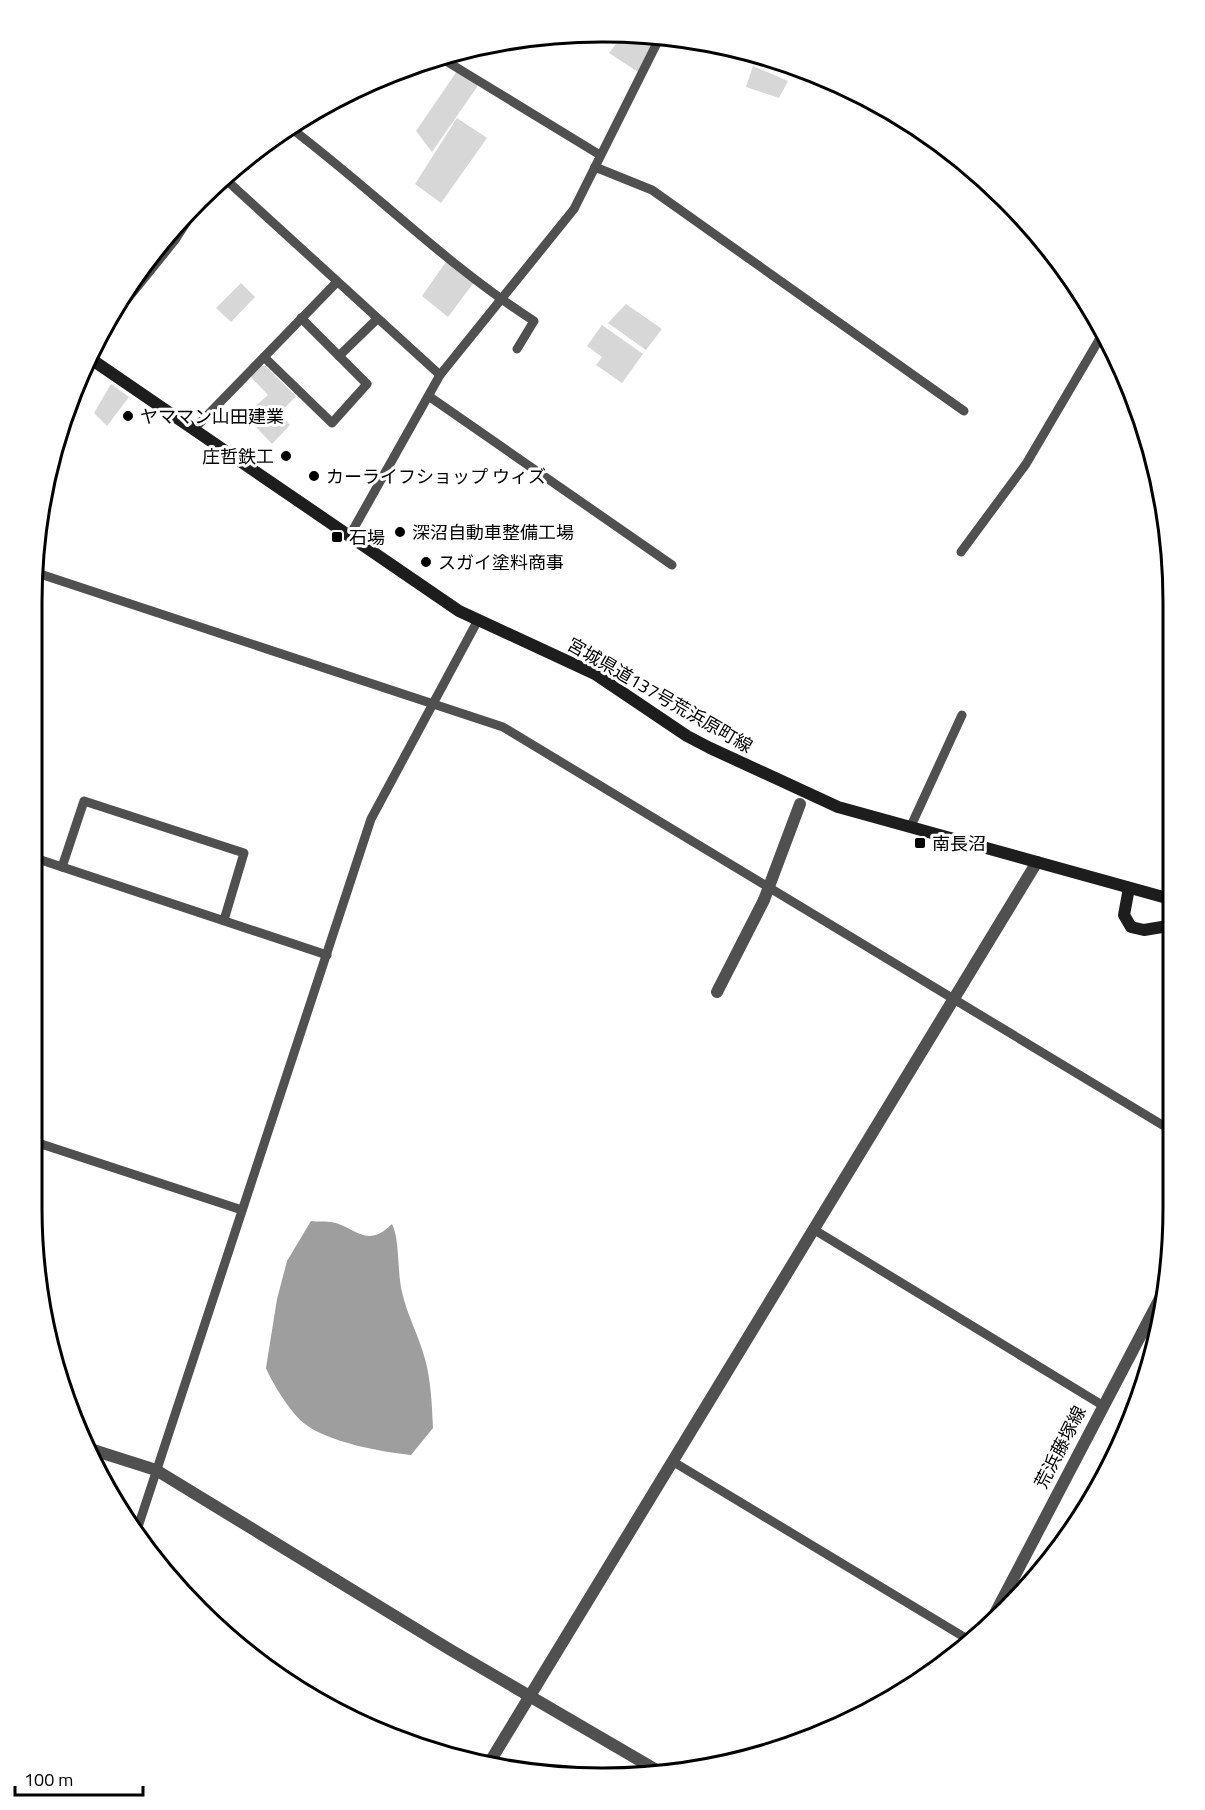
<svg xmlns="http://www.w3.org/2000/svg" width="1205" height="1810" font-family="'Titillium Web','Noto Sans JP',sans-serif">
<rect width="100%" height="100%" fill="#fff"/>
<!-- green -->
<g fill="#d7d7d7">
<path d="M624,34l36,3 -19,37 -32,-21z"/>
<path d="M753,66l35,15 -9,17 -33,-11z"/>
<path d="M457,71l20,12v4l-45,65 -16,-21z"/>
<path d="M457,118l30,20 -46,65 -26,-19z"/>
<path d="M448,259l27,22 -27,36 -26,-21z"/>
<path d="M241,283l14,14 -24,25 -15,-14z"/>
<path d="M626,304l36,25 -16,21 -38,-27z"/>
<path d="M602,325l41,29 -21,29 -26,-18 6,-8 -15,-11z"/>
<path d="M260,366h5l31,30 -17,18 11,11 -18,19 -27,-29 23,-20 -17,-18z"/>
<path d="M111,384l18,13 -22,29 -13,-13z"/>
</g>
<!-- water -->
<path fill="#9e9e9e" d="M311,1221c6,1 13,0 20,1 24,4 35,28 61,2 8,16 5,48 10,68 5,23 17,44 23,67 6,21 7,47 8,69l-22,27c-30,-3 -83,-13 -106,-31 -13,-9 -33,-41 -39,-56l11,-69 10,-38z"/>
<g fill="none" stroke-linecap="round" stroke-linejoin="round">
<!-- primary casing -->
<g stroke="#dbdbdb" stroke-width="17">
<path id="primary" d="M1110,1467l7,-13"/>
</g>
<!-- minor -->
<g stroke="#505050" stroke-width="9">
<path d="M441,58l159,97"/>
<path d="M288,126c84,63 158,139 246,195l-17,28"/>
<path d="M595,167l57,23 312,221"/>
<path d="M224,178l216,197"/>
<path d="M121,307l54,-67 29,-45"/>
<path d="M339,356l37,-36"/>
<path d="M264,357l68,66 35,-39 -66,-66"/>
<path d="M430,397l242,168"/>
<path d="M195,428l141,-145"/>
<path d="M350,535l90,-160 134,-166 86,-172"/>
<path d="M961,552l65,-88 77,-131"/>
<path d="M34,572l469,155 671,405"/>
<path d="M910,828l52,-113"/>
<path d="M32,857l295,98"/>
<path d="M62,867l22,-66 160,52 -20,67"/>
<path d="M32,1141l210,69"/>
<path d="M813,1229l289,176"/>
<path d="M672,1461l297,179"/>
<path d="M136,1533l235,-714 107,-199"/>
</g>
<!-- tertiary -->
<g stroke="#505050" stroke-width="12">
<path d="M717,992l47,-92"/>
<path d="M90,1449l66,21 293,179 209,122"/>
<path d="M989,1625l177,-338"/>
<path d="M491,1760l546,-898"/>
</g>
<!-- secondary -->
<g stroke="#1d1d1d" stroke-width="12">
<path d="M88,357l371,254 136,63 92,62 23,12 128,59 336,93"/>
<path d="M1129,888l-5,27 7,12 13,3 30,-5"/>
</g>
<!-- primary -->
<use href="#primary" stroke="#000" stroke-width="15"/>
<!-- tertiary-bridge -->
<path stroke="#505050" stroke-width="12" d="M764,900l36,-96"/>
</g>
<!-- markers -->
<g fill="#000" stroke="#fff" stroke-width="2">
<circle cx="128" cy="416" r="6"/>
<circle cx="286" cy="456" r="6"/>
<circle cx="314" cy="476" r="6"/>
<circle cx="400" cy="532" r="6"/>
<rect x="331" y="531" width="12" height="12" rx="3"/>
<circle cx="426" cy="562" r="6"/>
<rect x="914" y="837" width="12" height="12" rx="3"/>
</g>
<g text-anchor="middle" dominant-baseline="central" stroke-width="6" stroke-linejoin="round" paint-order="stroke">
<!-- poi labels -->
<g font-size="18" fill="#000" stroke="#fff" text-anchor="start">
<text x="140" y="416">ヤママン山田建業</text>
<text x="274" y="456" text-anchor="end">庄哲鉄工</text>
<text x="326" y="476">カーライフショップ ウィズ</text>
<text x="412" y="532">深沼自動車整備工場</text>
<text x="349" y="537">石場</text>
<text x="438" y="562">スガイ塗料商事</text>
<text x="932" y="843">南長沼</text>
</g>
<!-- street labels -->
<g font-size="18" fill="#000" stroke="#fff">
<text transform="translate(660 695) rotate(30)">宮城県道137号荒浜原町線</text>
<text transform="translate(1060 1447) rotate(-63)">荒浜藤塚線</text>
</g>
</g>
<!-- crop -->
<path d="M0 0H1205V1810H0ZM602 42H603A560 560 0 0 1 1163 602V1208A560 560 0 0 1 603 1768H602A560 560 0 0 1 42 1208V602A560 560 0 0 1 602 42Z" fill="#fff" fill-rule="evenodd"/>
<path fill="none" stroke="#000" stroke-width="3" d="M602 42H603A560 560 0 0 1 1163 602V1208A560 560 0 0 1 603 1768H602A560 560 0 0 1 42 1208V602A560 560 0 0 1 602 42Z"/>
<!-- scale -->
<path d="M15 1786v9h128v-9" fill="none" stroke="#000000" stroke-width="3"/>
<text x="24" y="1786" font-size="18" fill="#000000" stroke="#ffffff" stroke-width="4.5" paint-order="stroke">100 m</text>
</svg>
